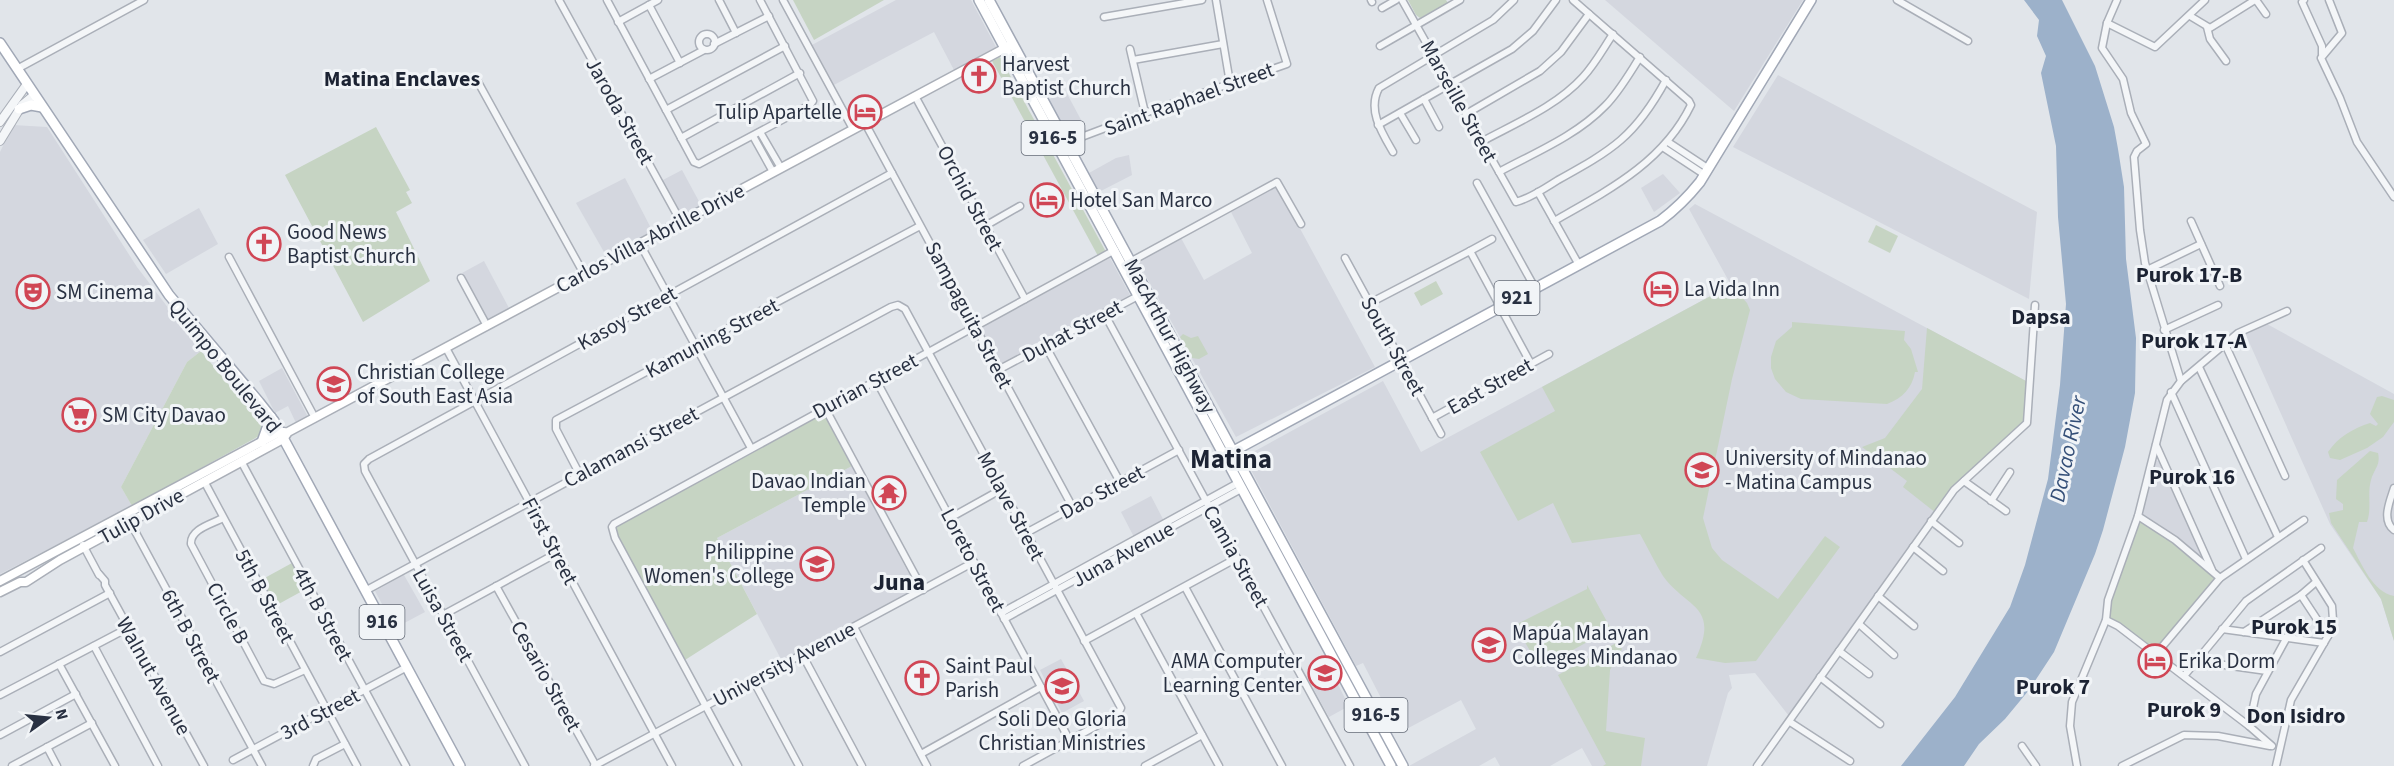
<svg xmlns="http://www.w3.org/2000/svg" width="2394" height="766" font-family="'Source Sans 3',sans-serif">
<rect width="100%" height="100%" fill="#e1e5ea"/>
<!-- built -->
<g fill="#d4d7df">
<path d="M896,0h75l25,47 -42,23 -20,-38 -102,54 -22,-40z"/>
<path d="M1605,0h198l-69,111z"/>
<path d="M1778,75l259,137 -8,87 -296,-152z"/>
<path d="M1065,90l22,41 -19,7 -20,-38z"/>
<path d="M13,125l34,2 90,140 64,84 -14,11 -66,125 11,19 -132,68v-422z"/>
<path d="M1129,155l3,20 -33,17 -10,-19 27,-15z"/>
<path d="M682,170l20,37 -21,11 -20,-37z"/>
<path d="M1663,174l17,19 -26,19 -13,-24z"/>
<path d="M625,178l29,56 -46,25 -32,-56z"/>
<path d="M1277,186l98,181 -139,70 -98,-175 43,-24 23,42 48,-27 -21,-41z"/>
<path d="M1695,204l331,177 -90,132 -147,203 -34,-43 -26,2 3,13 -4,5 -21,73h-115l-10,-18 -32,18h-50l-5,-9 -16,9h-70l67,-37 -15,-29 -62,33 -36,-70 -7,3 -112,-209 139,-76 38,71 310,-167 -42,-76z"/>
<path d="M199,208l19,36 -52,30 -23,-34z"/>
<path d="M1110,258l20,37 -130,71 -20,-38z"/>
<path d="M484,261l26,49 -21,12 -27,-49z"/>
<path d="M2267,324l127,70v247l-13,-42 -51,-75 -85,-191z"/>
<path d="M282,368l26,49 -12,6 -8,-17 -13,7 -16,-32z"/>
<path d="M2156,460l6,3 41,93 -2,5 -41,-36 -20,-9z"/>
<path d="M852,466l65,123 -135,72 -65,-123z"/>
<path d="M1151,496l13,25 -30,16 -13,-25z"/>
<path d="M404,575l21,37 -30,16 -20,-37z"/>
<path d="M1061,659l23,42 -22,12 -22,-43z"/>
<path d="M1334,677l15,29 -20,11 -16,-29z"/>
</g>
<!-- green -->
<g fill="#c6d4c3">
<path d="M793,0h91l-70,40z"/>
<path d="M1408,0h38l2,3 -28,15 -4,-3z"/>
<path d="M1000,57l106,195 -8,4 -106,-195z"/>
<path d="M376,127l34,63 -4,2 6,11 -16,9 34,69 -67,41 -78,-147z"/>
<path d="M1876,225l22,11 -8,17 -22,-11z"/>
<path d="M1436,281l7,13 -22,12 -7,-13z"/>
<path d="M1731,285l16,18 3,7 -18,69 -29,139 9,30 10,12 56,39 47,-63 15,11 -84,114 -31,2 -29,-5c24,-53 -9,-49 -33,-82 -8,-13 -15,-28 -23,-42l-68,9 -19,-40 -35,18 -38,-69 75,-41 -13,-24z"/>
<path d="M1792,322l113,9 -1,9 7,9 7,23h-3c-3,16 -12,26 -28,32l-86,-5 -15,-7 -11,-13 -4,-11v-11l5,-16 16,-14z"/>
<path d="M1927,328l99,53 -1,41 -89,91 -33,-26 4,-6 -45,-34 23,-9 37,-49z"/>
<path d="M1183,334l8,4 7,-2 10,18 -9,5 -7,-1 -12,-21z"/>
<path d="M201,351l61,74 -3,11 -127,70 -11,-19 66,-125z"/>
<path d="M2382,396l12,4v22l-11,15 -16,11 -27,12 -10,-2 -2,-6c10,-15 26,-24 42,-29l6,3 2,-2 -8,-10 7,-17z"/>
<path d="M823,413l29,53 -135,72 40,76 -72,46 -69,-124 -1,-9z"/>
<path d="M2370,451l8,2c3,12 -4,16 -7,27 -4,14 1,28 -4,42h-8l-6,26c9,17 20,44 41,48v45l-13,-42 -50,-76 -2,-10 14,-3v-6l-7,-5 1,-19z"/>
<path d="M2139,519l14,7 62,52 -59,72 -47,-32 1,-16z"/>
<path d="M292,563l14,26 -31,17 -14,-26z"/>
<path d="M1587,585l24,44 -71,39 -25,-43 72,-36z"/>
<path d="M1618,642l4,7 -12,21 -4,61 39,7 -4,28h-38l3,-2 -48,-89z"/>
</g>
<!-- water -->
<path fill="#9cb1ca" d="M2024,0h38l33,66 19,61 4,22 6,38 2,72 10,79 -1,55 -10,54 -22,83 -8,24 -41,98 -25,38 -24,29 -26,25 -15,22h-63l54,-69 55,-90 15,-42 23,-86 12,-94 6,-81 -8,-87 -2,-71 -15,-73 5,-17 -9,-20 2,-16z"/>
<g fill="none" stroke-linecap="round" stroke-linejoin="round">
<!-- minor casing -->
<g stroke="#aaafb8" stroke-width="9">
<g id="minor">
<path d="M559,0l122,222"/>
<path d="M607,0l87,162 5,2 111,-59 3,-4 -53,-101"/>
<path d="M719,0l17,33"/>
<path d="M783,0l70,129"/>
<path d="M1216,0l14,83"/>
<path d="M1371,0l1,2"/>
<path d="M1402,0l114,202c15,-4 29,-14 42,-22 54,-30 77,-43 108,-100"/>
<path d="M1897,0l71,41"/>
<path d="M2117,0l-10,23 -5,25 21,31 8,34 15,31 -9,7 -3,6 6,73 5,33 36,118"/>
<path d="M2256,0l10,14"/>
<path d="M2304,0l-2,2 20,44v8"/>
<path d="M2329,0l13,33 -21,25 19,40 17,44 37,55"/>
<path d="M649,5l31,58"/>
<path d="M1382,8l14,-8"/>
<path d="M2190,16l20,12 45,-28"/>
<path d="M1104,17l98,-17"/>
<path d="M618,22l40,-22"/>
<path d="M2107,23l48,24 50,-47"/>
<path d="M2207,27l3,12 16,22"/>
<circle cx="707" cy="42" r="8"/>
<path d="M714,44l55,-28"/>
<path d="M1380,46l80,-46"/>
<path d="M1130,49l15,64"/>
<path d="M1133,60l90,-16"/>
<path d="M17,69l127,-69"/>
<path d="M649,79l55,-29"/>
<path d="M478,82l106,192"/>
<path d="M915,96l110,203"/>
<path d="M1424,99l15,28"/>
<path d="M666,110l119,-64"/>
<path d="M1400,113l16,27"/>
<path d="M1466,114l74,-43 21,-19 28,-38"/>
<path d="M865,123l208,385"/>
<path d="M1378,125l134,-76 21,-18 23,-31"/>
<path d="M760,132l21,36"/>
<path d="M753,136l20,36"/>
<path d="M681,138l119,-65"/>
<path d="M1481,142c35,-19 76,-36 102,-65 12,-13 20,-28 30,-43"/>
<path d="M1668,142l41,27"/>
<path d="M1063,144l82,-31 142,-49 -20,-64"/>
<path d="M1664,148l41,27"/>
<path d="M1393,152c-11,-19 -26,-42 -14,-64l114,-68 21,-20"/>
<path d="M1499,172c35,-19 77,-36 106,-66 14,-14 24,-32 35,-49"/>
<path d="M1477,183l58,105"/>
<path d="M1538,192l41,73"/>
<path d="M1554,221c53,-30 109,-58 137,-116l-2,-4 -116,-101"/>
<path d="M2191,221l29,65"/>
<path d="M985,226l35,-20"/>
<path d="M640,244l111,204"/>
<path d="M1470,251l22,-12"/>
<path d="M229,257l86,161"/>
<path d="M1345,258l96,176"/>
<path d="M1130,262l147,-80 24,42"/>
<path d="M2147,270l54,-26"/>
<path d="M461,278l26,48"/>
<path d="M1370,303l100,-52 61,113"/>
<path d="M1104,313l246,453"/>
<path d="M2164,330l54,-25"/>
<path d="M2225,344l60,132"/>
<path d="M1045,345l75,137"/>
<path d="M446,348l226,418"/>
<path d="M2199,367l79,170"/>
<path d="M998,370l140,-74"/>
<path d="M876,380l194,361"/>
<path d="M2171,392l75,167"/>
<path d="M825,408l98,182"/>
<path d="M1432,418l117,-64"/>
<path d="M2156,445l56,125"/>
<path d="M241,461l165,305"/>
<path d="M580,475l-24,-46v-9l364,-194"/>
<path d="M204,481l153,285"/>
<path d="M1964,481l42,30"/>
<path d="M2394,488c-4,13 -13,32 0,42"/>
<path d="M1991,501l19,-29"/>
<path d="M2138,516l37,24 45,38"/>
<path d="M223,518c-11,6 -33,11 -32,26l73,137 10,3 31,-14"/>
<path d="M950,518l52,-29"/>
<path d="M1931,521l28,22"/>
<path d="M130,522l132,244"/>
<path d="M1026,533l153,-83"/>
<path d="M83,545l16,30"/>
<path d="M1913,547l30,24"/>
<path d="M99,574l6,7v4l99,181"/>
<path d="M496,586l100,180"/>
<path d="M1185,587l97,179"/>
<path d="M365,591l526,-284 7,-2 7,4 216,399 -3,6 -95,52"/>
<path d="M2301,595l27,41"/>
<path d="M1878,596l36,30"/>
<path d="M1001,613l237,-130"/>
<path d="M1136,613l83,153"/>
<path d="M443,615l114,-62"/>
<path d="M1004,619l237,-130"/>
<path d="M2106,620l12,6 131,100 23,20"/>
<path d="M1859,624l35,31"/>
<path d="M854,627l73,139"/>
<path d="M2222,629l102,14"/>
<path d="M2244,632l57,-37 15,-13"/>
<path d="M1084,641l153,-83"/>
<path d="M94,646l64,120"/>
<path d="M1839,651l30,23"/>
<path d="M0,652l110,-59"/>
<path d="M802,654l60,112"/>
<path d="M2156,654l64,-76 84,-58"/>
<path d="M2196,661l71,10"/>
<path d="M59,664l56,102"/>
<path d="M2184,676l62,-75 75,-53"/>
<path d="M1820,677l60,47"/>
<path d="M753,680l46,86"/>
<path d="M0,695l128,-67"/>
<path d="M1790,722l60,39"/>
<path d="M2249,726l7,-32 30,-55"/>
<path d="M0,735l76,-41"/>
<path d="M2022,746l14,20"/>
<path d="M47,747l10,19"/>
<path d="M921,754l120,-67"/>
<path d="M233,760l174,-93"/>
<path d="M12,766l80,-43"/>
<path d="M313,766l3,-7 29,-15"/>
<path d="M525,766l-160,-295 -1,-7 5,-5 523,-286"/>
<path d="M594,766l380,-204"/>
<path d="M738,766l-123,-228 -3,-11 2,-3 501,-274"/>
<path d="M1145,766l57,-31"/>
<path d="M1757,766l197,-276 73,-67 8,-118"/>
<path d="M2077,766l-7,-40 2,-24 34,-82 2,-20 30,-84 29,-116 14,-19 57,-48 49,-22"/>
<path d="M2122,766l62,-31 34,1 52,10"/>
<path d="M2276,766l15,-66 37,-64 5,-16 -1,-14 -29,-46"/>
</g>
</g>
<!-- tertiary casing -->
<g stroke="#aaafb8" stroke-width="10">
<g id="tertiary">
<path d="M0,122l27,-38"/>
<path d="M0,141l22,-36 12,-10"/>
</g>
</g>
<!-- secondary casing -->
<g stroke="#aaafb8" stroke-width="11">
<g id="secondary">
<path d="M0,581l280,-149h4"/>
<path d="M0,592l20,-10h6l34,-22 223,-121 5,-7 723,-387"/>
</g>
</g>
<!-- primary casing -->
<g stroke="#a1a8b6" stroke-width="12">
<g id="primary">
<path d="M979,0l412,766"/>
<path d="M989,0l414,766"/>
<path d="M0,43l169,252 90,107 15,19 186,345"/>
<path d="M19,109l12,-4 11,2"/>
<path d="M262,442l9,-25"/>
<path d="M1228,454l432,-233c16,-12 28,-24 40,-39l111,-182"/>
</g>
</g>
<!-- minor -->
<use href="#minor" stroke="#f4f6f8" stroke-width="6"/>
<!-- tertiary -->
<use href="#tertiary" stroke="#f4f6f8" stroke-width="8"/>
<!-- secondary -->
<use href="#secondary" stroke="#fff" stroke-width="8"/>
<!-- primary -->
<use href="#primary" stroke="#fff" stroke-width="9"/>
</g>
<!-- icons -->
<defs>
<g id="church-ring" transform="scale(1.725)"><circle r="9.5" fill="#f1f4f7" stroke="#d04655" stroke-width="1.5"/><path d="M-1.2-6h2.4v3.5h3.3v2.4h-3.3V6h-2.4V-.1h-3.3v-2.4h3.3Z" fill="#d04655"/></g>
<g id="hotel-ring" transform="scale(1.725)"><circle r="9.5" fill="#f1f4f7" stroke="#d04655" stroke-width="1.5"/><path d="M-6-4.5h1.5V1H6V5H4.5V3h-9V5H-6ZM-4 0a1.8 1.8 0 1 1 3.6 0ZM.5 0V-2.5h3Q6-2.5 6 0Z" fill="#d04655"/></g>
<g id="theatre-ring" transform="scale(1.725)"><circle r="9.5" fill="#f1f4f7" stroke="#d04655" stroke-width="1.5"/><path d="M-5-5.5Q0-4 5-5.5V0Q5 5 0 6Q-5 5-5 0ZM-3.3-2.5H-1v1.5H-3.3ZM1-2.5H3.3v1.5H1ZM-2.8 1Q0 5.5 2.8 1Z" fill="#d04655"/></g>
<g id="university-ring" transform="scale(1.725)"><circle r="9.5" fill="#f1f4f7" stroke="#d04655" stroke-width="1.5"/><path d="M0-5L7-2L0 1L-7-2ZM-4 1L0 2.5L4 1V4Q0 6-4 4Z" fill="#d04655"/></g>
<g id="supermarket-ring" transform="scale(1.725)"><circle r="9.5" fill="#f1f4f7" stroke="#d04655" stroke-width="1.5"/><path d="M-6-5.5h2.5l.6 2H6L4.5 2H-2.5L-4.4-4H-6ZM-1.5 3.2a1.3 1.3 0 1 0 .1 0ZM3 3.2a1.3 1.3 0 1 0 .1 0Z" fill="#d04655"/></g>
<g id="temple-ring" transform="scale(1.725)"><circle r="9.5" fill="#f1f4f7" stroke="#d04655" stroke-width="1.5"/><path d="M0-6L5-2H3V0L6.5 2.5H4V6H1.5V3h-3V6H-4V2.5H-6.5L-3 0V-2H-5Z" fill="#d04655"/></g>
<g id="school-ring" transform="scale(1.725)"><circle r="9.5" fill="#f1f4f7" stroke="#d04655" stroke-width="1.5"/><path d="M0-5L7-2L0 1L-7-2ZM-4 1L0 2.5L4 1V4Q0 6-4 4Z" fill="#d04655"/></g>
</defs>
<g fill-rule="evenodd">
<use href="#church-ring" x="979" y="76"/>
<use href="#hotel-ring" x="865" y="112"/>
<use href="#hotel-ring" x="1047" y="200"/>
<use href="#church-ring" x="264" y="244"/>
<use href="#hotel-ring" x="1661" y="289"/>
<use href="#theatre-ring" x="33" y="292"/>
<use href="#university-ring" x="334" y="384"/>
<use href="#supermarket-ring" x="79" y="415"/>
<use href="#university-ring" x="1702" y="470"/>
<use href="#temple-ring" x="889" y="493"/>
<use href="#university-ring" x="817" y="564"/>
<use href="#university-ring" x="1489" y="645"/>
<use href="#hotel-ring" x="2155" y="661"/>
<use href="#university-ring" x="1325" y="673"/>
<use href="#church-ring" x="922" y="678"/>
<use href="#school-ring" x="1062" y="686"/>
</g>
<g text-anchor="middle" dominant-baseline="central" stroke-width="6" stroke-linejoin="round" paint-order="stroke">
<!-- shield labels -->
<g fill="#f1f4f7" stroke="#656c78" stroke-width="1.5">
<rect x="1021.5" y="121" width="63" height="34" rx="4.5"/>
<rect x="1494.5" y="281" width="45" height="34" rx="4.5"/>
<rect x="359.5" y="605" width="45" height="34" rx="4.5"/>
<rect x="1344.5" y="698" width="63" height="34" rx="4.5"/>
</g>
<g font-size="20" font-weight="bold" fill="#293142">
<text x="1053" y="138">916-5</text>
<text x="1517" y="298">921</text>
<text x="382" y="622">916</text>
<text x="1376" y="715">916-5</text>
</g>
<!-- poi labels -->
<g font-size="21" fill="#293142" stroke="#f1f4f7" text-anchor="start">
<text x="1002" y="64">Harvest<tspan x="1002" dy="24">Baptist Church</tspan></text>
<text x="842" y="112" text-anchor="end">Tulip Apartelle</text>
<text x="1070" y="200">Hotel San Marco</text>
<text x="287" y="232">Good News<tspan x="287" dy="24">Baptist Church</tspan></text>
<text x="1684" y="289">La Vida Inn</text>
<text x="56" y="292">SM Cinema</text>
<text x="357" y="372">Christian College<tspan x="357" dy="24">of South East Asia</tspan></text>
<text x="102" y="415">SM City Davao</text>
<text x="1725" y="458">University of Mindanao<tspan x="1725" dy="24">- Matina Campus</tspan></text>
<text x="866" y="481" text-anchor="end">Davao Indian<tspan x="866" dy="24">Temple</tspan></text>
<text x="794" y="552" text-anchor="end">Philippine<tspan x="794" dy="24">Women's College</tspan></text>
<text x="1512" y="633">Mapúa Malayan<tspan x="1512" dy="24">Colleges Mindanao</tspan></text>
<text x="1302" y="661" text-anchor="end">AMA Computer<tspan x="1302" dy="24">Learning Center</tspan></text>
<text x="2178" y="661">Erika Dorm</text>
<text x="945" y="666">Saint Paul<tspan x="945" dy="24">Parish</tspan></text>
<text x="1062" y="719" text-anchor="middle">Soli Deo Gloria<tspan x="1062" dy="24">Christian Ministries</tspan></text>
</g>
<!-- street labels -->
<g font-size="21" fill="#293142" stroke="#f1f4f7">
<text transform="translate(1189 99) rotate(-20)">Saint Raphael Street</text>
<text transform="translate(1459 101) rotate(61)">Marseille Street</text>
<text transform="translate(620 111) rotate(61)">Jaroda Street</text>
<text transform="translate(970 198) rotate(62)">Orchid Street</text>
<text transform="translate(650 238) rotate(-28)">Carlos Villa-Abrille Drive</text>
<text transform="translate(969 315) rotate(62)">Sampaguita Street</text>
<text transform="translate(627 318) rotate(-29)">Kasoy Street</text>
<text transform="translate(1072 331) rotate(-28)">Duhat Street</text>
<text transform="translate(1170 336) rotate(62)">MacArthur Highway</text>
<text transform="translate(712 338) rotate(-28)">Kamuning Street</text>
<text transform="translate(1393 346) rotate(61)">South Street</text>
<text transform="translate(225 366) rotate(51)">Quimpo Boulevard</text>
<text transform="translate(865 386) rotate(-28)">Durian Street</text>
<text transform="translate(1490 386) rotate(-29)">East Street</text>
<text transform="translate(631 447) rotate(-28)">Calamansi Street</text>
<text transform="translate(1102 492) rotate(-28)">Dao Street</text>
<text transform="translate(1011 506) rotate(62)">Molave Street</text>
<text transform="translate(141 516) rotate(-29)">Tulip Drive</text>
<text transform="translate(550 541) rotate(62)">First Street</text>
<text transform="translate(1123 554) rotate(-29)">Juna Avenue</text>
<text transform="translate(1236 556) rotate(61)">Camia Street</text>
<text transform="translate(973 560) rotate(62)">Loreto Street</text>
<text transform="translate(265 596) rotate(62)">5th B Street</text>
<text transform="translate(228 613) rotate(62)">Circle B</text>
<text transform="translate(323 614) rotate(62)">4th B Street</text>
<text transform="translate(443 615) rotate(61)">Luisa Street</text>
<text transform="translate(191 636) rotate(62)">6th B Street</text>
<text transform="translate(784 664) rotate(-28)">University Avenue</text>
<text transform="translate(154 676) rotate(61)">Walnut Avenue</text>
<text transform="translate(546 676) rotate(61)">Cesario Street</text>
<text transform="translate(320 714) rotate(-28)">3rd Street</text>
</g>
<!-- neighbourhood labels -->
<g font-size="22" font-weight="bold" fill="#1c2333" stroke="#f1f4f7">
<text x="402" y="79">Matina Enclaves</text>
<text x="2189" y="275">Purok 17-B</text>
<text x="2041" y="317">Dapsa</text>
<text x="2194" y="341">Purok 17-A</text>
<text x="2192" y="477">Purok 16</text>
<text x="2294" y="627">Purok 15</text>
<text x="2053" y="687">Purok 7</text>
<text x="2184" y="710">Purok 9</text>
<text x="2296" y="716">Don Isidro</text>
</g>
<!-- water labels -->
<g font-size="22" font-style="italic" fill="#334e77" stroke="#f1f4f7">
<text transform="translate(2068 449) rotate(-78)">Davao River</text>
</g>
<!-- quarter labels -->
<g font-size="24" font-weight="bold" fill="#1c2333" stroke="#f1f4f7">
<text x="899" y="582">Juna</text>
</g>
<!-- district labels -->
<g font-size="27" font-weight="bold" fill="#1c2333" stroke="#f1f4f7">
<text x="1231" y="459">Matina</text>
</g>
</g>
<!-- north arrow -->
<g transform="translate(48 718) rotate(75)" stroke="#f1f4f7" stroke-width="4.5" paint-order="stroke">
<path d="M0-4.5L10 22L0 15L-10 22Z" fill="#293142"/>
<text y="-9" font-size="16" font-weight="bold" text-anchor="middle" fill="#293142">N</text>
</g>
</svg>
